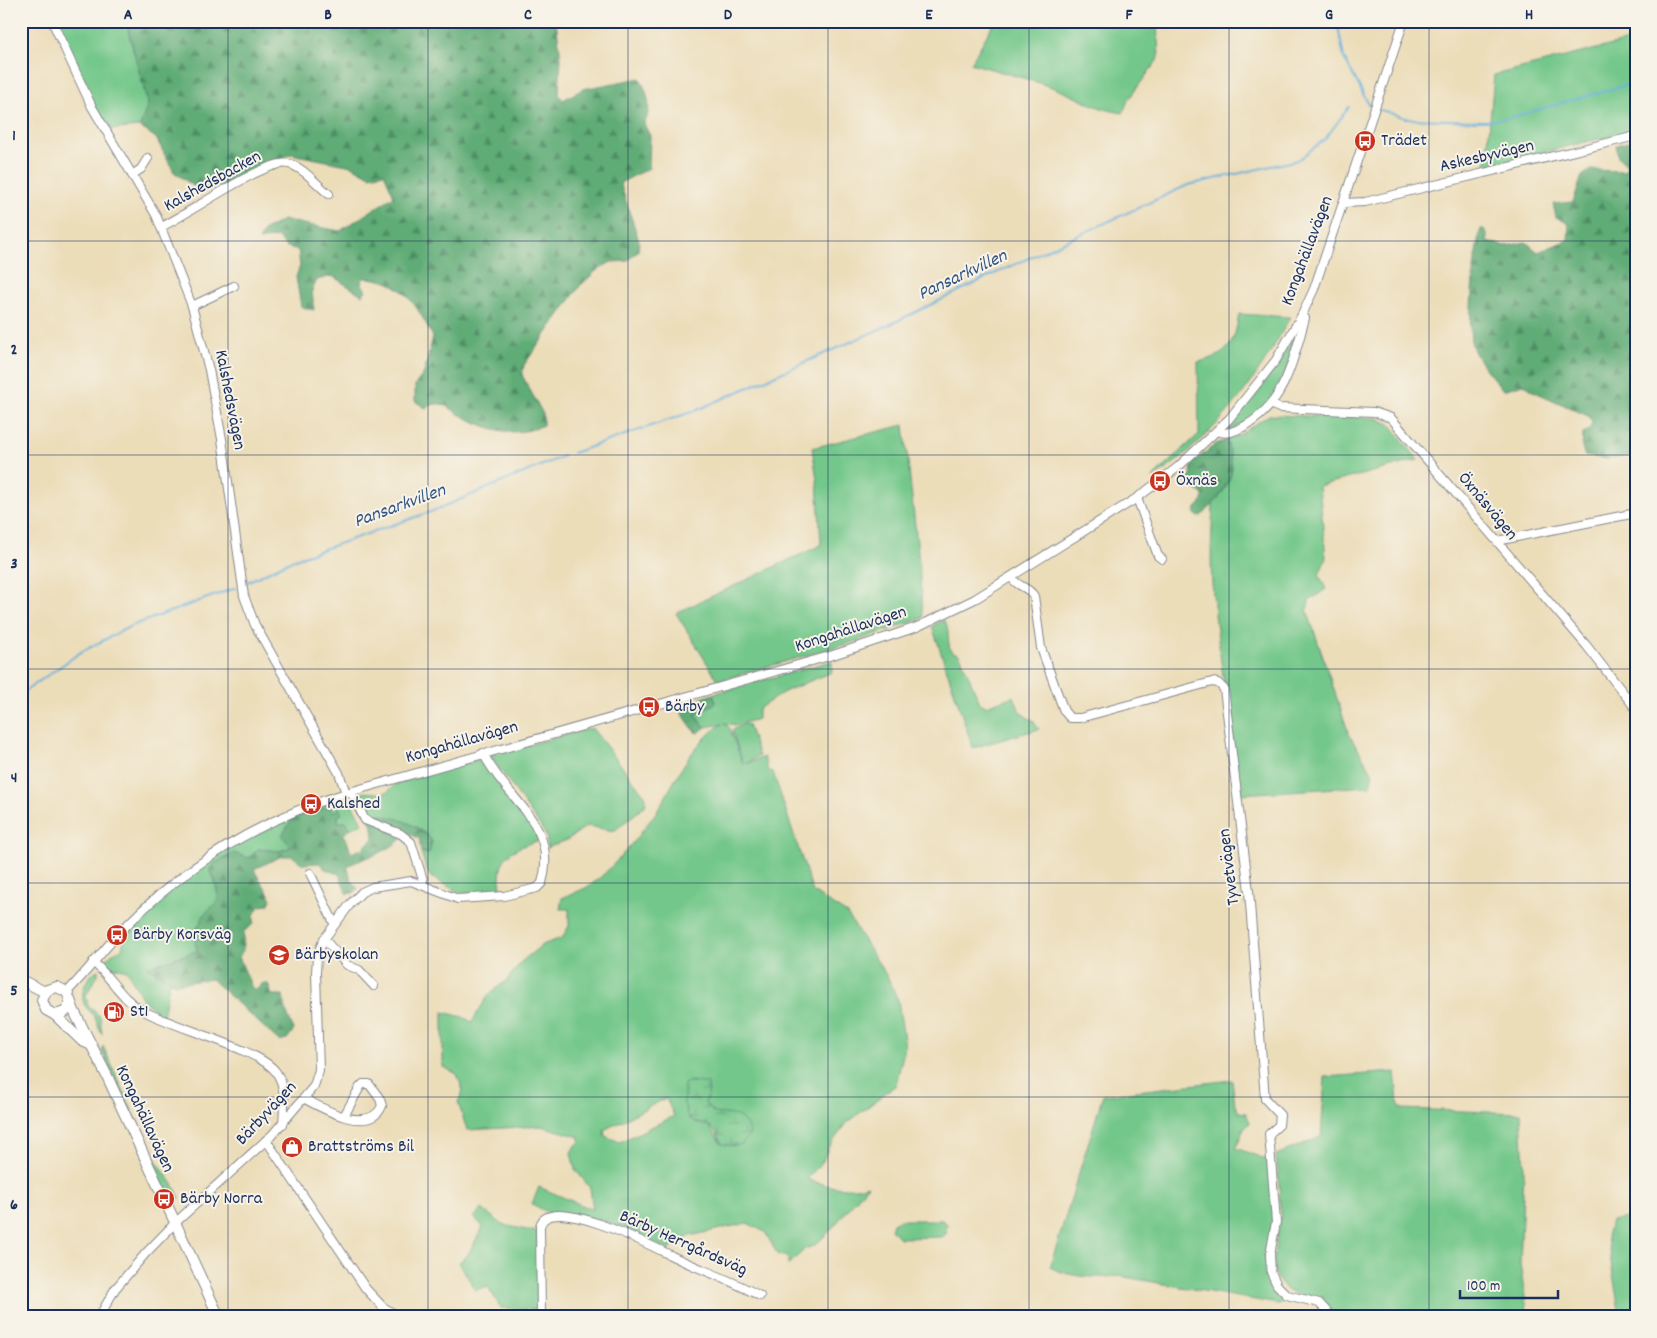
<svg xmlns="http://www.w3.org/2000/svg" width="1657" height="1338" font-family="Dekko,sans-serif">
<defs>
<pattern id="forest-firs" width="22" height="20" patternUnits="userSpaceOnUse" patternTransform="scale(1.25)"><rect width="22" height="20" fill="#5eac76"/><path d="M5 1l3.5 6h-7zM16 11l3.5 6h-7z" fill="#4d8c64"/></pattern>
<pattern id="wetland-marsh" width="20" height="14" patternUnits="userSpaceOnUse" patternTransform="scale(1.25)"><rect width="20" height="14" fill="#73c78a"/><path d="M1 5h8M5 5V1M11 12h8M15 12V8" fill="none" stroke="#5ea274"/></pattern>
</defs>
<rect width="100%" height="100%" fill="#f7f3e8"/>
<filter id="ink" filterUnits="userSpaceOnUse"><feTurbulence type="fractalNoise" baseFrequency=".02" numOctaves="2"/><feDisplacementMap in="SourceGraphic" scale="10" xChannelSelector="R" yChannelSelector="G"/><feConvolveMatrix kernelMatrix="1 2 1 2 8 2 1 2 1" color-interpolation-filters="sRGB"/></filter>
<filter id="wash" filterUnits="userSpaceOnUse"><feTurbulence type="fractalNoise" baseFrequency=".0096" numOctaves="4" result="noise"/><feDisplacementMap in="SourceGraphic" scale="20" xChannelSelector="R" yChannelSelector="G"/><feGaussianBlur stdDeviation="1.12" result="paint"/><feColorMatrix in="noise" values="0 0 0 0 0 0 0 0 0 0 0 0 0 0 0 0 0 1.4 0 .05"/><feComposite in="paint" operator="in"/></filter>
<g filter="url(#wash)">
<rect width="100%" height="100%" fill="#ecddb9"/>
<!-- grass -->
<g fill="#73c78a" stroke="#477b74" fill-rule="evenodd">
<path d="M53,21h78l-3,9 20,74 -8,23 -34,3z"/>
<path d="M995,21h162l2,37 -31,42 -5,13c-28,-4 -43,-15 -69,-25 -27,-10 -55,-16 -83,-25z"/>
<path d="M1636,39v91l-150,36 8,-91z"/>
<path d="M1239,314l51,3c-26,50 -56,94 -98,131 -13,11 -25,22 -40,30l47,-44 -1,-72c32,-7 36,-18 41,-48z"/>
<path d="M1300,329c-9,29 -19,70 -46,89 -8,5 -17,8 -24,12l-4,-2 38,-44z"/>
<path d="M1269,415l108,3 13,6 28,36 -99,26 7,72 -7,17 7,14 -17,12 -2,9 42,124 24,40 -3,12 -130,8c-9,-70 -22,-140 -28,-210 -2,-27 0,-54 1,-80 21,-21 18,-37 14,-64l12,-5z"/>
<path d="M904,425l14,127 5,66 -70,24 -135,39 -42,-68 145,-68 -4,-66 -5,-31z"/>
<path d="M944,620c7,11 2,19 7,31l9,4 20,48 6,3 28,-10 6,16 13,9 6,8 -66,19 -41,-122z"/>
<path d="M832,661v11l-48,20 -26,17v10l-22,6 -12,-2 5,4 13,34 -10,-31 12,-6 4,1 11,31 -12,7 -5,-1 1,3 21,-8 4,14 5,1 40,120 34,22 41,64 10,22 7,46 -9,39 -49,38 -19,25 -5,13 -16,18c19,7 41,13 61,6l-39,47 -15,14 -9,3 -17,16v-8l-10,-2 -13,-23 -18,-9 -57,13 -22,14 -46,-23 -23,-7 -50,-7 -17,-9 7,-17 54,23 -3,-22 -15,-19 -4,-16 3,-6 6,-5v-5l-39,-11 -74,4 -9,-28 5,-11 -6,-17 -14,-7v-55l20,5 9,5 17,-28 18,-14 15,-19 20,-16 20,-7 7,-12v-17h-9l2,-11c10,-5 23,-8 31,-15 18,-12 56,-59 68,-78 17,-30 31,-61 61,-81l-16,3 -7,-6 -3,-8 20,-10 -3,-9zM708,1084l-3,19 9,10 11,2 -3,30 -13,-19 -14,-4zM666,1098l8,18 -54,26 -15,-6 -1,-6z"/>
<path d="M592,728l54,69 -1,9 -31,25 -27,-5 -20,14 -20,8v-10l-4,-8 -53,-75z"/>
<path d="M482,758l55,72 4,10c-28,8 -45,15 -40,48l-12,5h-29l-29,-16 -4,-6 -6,-19 8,2 -5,-22 -44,-18h-15l-10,-15 1,-5c16,-6 28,7 39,-10z"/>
<path d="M348,796l14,27 -12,6 -1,-3 -11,-4 1,-13 -48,38 -11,4 -22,-2 -9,9 -39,13c6,8 6,18 9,28l-15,16 -7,36 -49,16 22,14 -7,35 -20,-16 -16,-30 -18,-4 -5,-4 7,-8 11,-5c1,-5 2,-10 3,-15 5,-10 18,-20 27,-28 56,-52 123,-87 196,-110z"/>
<path d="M98,970v5l-12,20 2,11 12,10 2,18c-4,-6 -5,-13 -8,-18 -2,-4 -7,-6 -10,-12 -4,-11 2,-29 14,-34z"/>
<path d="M103,1046l49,109 21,29 7,14 -5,2 -16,-20 -57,-129z"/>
<path d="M1395,1072l3,30 3,7 120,4 3,56 -4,95 8,53h-194c-18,-31 -38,-13 -53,-33 -15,-20 -2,-45 -1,-67 0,-21 -1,-41 -4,-62l45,-18 4,-60z"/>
<path d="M1232,1080l3,25 4,7 7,1 4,10 -6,5 -8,20 34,13 3,48 -7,59 6,18 11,12 -1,4 -4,2 -159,-28c-23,2 -49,2 -69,-9l53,-172z"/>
<path d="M482,1209l21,16 34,7 2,78 -38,-2 -13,-21 -13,3 -16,-28 8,-6 16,-29 -9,-10z"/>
<path d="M1635,1216l1,99 -2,2h-14l-13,-80 4,-16z"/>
<path d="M899,1220h43l5,4 -1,10 -4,3 -43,1 -8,-9 2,-6z"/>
</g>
<!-- forest -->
<g fill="url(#forest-firs)" stroke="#3c6e6a">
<path d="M131,21h425l5,37 -2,37 4,5 20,-11 57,-11c8,17 13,29 4,46l6,12 -1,32 -29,15 19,58 -1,10 -11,10 -16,1 -15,9 -16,15 -56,79 -2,10 21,39v11c-29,15 -59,3 -86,-12 -5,-4 -14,-10 -21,-9 -3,0 -8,3 -11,4l-10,-7v-16l9,-12 9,-36c-16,-31 -30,-59 -70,-59l-2,4 5,9 -4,4 -30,-19 -15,4 -5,10 2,20 -13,-3 -5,-30 4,-11 -2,-16 -13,-4 -7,-9 -19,3 4,-9 20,-11 57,11 54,-35 -10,-23 -14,3 -18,-10 -61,-12 -79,36 -17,-3 -21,-15 -18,-34 -16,-11 8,-23 -20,-74z"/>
<path d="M1636,140v315l-29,4 -22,-3 -3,-8 1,-14 7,-5 2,-7 -4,-6 -55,-25 -9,-7 -21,6c-11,-14 -29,-31 -32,-49 -3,-14 4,-100 10,-112h3l3,5v8l20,4 19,-4 12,10 30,-12 1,-16 -13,-7 -3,-13 20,-2 9,-26 9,-6 33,1 4,-5 -10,-9 -2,-12z"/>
<path d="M1227,440c2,9 4,19 5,28 0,14 -21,42 -33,49l-4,-3 1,-6 7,-7v-6l-16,-12 -1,-4 5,-2 1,-14 24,-19z"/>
<path d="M713,694l3,9 -20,10 3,8 7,6 -8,6 -3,-1 -16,-23 4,-4z"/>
<path d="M329,806l4,6 6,-4 3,6 -4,2v6h9l3,7 -8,7 4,1 5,16 11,-4 12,-11 -1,-11 -6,-11c22,-3 51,7 65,25l-3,13 -8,-2 -2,-14 -12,-5c-17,20 -37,22 -60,33l4,13 7,10 -4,4 -7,1 -8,-20 -14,-5 -6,-6 -16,1 -11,-8h-10l-28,13c5,12 14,19 17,31l-3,5 -9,1 -5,9v9l-10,7 -1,19 -4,7 13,31 4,2 7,-7 5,1 4,11h11l2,14 9,21 -7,9 -8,2 -68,-62 -36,5 -28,-17 50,-16 -3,-17 10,-19 15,-16c-3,-10 -3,-20 -9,-28l3,-7 21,-11 15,5 9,-9 22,2 11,-4 -9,-12 10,-16z"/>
</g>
<!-- wetland -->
<path fill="url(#wetland-marsh)" stroke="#477b74" d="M690,1081l18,3 1,8 -4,11 9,10c20,3 29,-2 36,21l-8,10c-30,7 -17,-10 -35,-19 -6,-3 -12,-3 -19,-7l-4,-15v-19z"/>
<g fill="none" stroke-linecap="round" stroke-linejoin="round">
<!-- stream -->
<g stroke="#65aedc" stroke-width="2">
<path d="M1337,21l7,37 25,47"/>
<path d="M1381,110l28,9 77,2 23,-3 127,-36"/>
<path d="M573,453l124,-43 192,-85 105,-51 194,-89 110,-25 27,-21 24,-32"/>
<path d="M245,583l47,-23 141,-49 131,-55"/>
<path d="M21,694l60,-42 50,-26 104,-38"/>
</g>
</g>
</g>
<g filter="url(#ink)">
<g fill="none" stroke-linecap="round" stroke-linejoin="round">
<!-- minor casing -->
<g stroke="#84868c" stroke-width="10">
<g id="minor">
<path d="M52,21l40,86 64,108 36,91 17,64 13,69 22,157 11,29 84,148 7,20"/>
<path d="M132,175l9,-6 7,-11"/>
<path d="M1344,203l21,-1 271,-66"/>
<path d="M161,227c25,-11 105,-69 128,-63 14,3 28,21 40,30"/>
<path d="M192,306l42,-20"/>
<path d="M1272,405l7,3 95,4 17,6 195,227 50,64"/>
<path d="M1217,431c10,4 17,0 26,-4 41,-21 51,-68 62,-109l-3,-3"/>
<path d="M1137,498l21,58 4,3"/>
<path d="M1497,541l139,-28"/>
<path d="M1011,577c7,11 17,9 23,19l7,52 23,63 6,7h10l132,-36 6,1 6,6 25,202 16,208 15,16 -1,10 -10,9 7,88 -6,33 1,17 6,13 10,10 32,8 13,14"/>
<path d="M351,792l14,28 36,14 10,8 12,38 -1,4"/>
<path d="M310,873l24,50"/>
<path d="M324,939l23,26 12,5 15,16"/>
<path d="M93,962c18,15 28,37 49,48 29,17 118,39 134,62 11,16 8,34 7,52"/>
<path d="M67,992c21,-21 38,-45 59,-66 62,-63 136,-107 220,-133l487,-138 84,-28 58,-28 162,-101 41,-31 51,-48 47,-59 26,-45 12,-26 90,-268"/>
<path d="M305,1099c18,10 64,36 77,7l-2,-7 -11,-15h-6l-3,3 -16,29"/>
<path d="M266,1140l100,149 17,18 17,10"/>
<path d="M99,1317l16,-28 31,-36 29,-30 97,-88 42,-49 5,-16 -3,-97 1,-18 7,-16 27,-36 11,-11 11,-5 38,-6 47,18 46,-3 33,-8 5,-5c17,-59 -36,-83 -59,-130"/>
<path d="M541,1317l-1,-91c8,-34 114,21 132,30 29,14 60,24 88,40"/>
</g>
</g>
<!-- major casing -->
<g stroke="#84868c" stroke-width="12">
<g id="major">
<path d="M21,980l24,12"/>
<path d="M71,1003l-6,9 -10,3 -9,-5 -4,-10 5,-10 10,-3 10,5 7,19 33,65 112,241"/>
<path d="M55,1015l27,26 7,3"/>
</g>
</g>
<!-- minor -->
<use href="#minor" stroke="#fff" stroke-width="8"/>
<!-- major -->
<use href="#major" stroke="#fff" stroke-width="10"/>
</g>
</g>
<!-- grid -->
<path fill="none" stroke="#1b2f5e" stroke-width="1" stroke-opacity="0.55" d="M228,21v1296M428,21v1296M628,21v1296M828,21v1296M1029,21v1296M1229,21v1296M1429,21v1296M21,241h1615M21,455h1615M21,669h1615M21,883h1615M21,1097h1615"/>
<!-- icons -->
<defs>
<g id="bus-disc" transform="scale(1.125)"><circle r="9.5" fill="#c8321e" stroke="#f7f3e8"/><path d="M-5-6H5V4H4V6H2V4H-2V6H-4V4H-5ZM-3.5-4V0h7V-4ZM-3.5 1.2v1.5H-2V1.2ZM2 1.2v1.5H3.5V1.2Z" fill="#fff"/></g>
<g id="school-disc" transform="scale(1.125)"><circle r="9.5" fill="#c8321e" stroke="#f7f3e8"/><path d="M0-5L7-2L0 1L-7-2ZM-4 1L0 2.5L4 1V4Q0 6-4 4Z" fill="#fff"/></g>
<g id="fuel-disc" transform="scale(1.125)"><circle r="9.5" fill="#c8321e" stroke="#f7f3e8"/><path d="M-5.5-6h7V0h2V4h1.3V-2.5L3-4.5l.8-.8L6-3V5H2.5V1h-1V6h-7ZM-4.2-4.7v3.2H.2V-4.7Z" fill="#fff"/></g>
<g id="shop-disc" transform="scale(1.125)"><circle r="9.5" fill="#c8321e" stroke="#f7f3e8"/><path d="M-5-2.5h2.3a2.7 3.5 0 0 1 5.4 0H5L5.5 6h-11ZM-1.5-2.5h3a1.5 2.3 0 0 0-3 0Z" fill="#fff"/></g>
</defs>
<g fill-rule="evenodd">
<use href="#bus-disc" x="1365" y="141"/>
<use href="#bus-disc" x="1160" y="481"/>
<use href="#bus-disc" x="649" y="707"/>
<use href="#bus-disc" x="311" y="804"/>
<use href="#bus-disc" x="117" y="935"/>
<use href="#school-disc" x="279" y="955"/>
<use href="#fuel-disc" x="114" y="1012"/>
<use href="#shop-disc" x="292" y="1147"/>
<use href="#bus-disc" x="164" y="1199"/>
</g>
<g text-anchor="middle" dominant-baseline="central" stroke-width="4" stroke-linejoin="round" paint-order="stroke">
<!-- poi labels -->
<g font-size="18" fill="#1b2f5e" stroke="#f7f3e8" text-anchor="start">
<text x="1381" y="141">Trädet</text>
<text x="1176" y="481">Öxnäs</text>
<text x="665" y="707">Bärby</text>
<text x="327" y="804">Kalshed</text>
<text x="133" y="935">Bärby Korsväg</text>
<text x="295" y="955">Bärbyskolan</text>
<text x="130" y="1012">St1</text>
<text x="308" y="1147">Brattströms Bil</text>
<text x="180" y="1199">Bärby Norra</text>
</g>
<!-- street labels -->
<g font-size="18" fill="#1b2f5e" stroke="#f7f3e8">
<text transform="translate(1487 157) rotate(-13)">Askesbyvägen</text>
<text transform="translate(213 182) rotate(-29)">Kalshedsbacken</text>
<text transform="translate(1308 251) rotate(-69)">Kongahällavägen</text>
<text transform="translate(229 400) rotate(79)">Kalshedsvägen</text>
<text transform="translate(1487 507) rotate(50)">Öxnäsvägen</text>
<text transform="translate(851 630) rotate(-18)">Kongahällavägen</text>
<text transform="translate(462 743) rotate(-16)">Kongahällavägen</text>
<text transform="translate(1230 867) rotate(-97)">Tyvetvägen</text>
<text transform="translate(267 1114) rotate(-47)">Bärbyvägen</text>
<text transform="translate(144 1119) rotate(65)">Kongahällavägen</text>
<text transform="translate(683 1244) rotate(24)">Bärby Herrgårdsväg</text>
</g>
<!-- water labels -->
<g font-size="19" font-style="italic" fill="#315584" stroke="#f7f3e8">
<text transform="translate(963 276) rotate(-25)">Pansarkvillen</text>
<text transform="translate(400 507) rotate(-20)">Pansarkvillen</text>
</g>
</g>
<!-- margin -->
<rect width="1657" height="1338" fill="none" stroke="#f7f3e8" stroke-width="55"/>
<!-- scale -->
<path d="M1460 1290v8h98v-8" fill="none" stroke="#1b2f5e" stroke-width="2.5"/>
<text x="1467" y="1290" font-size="15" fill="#1b2f5e" stroke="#f7f3e8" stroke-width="4" paint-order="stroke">100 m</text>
<rect x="28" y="28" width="1602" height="1282" fill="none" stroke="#1b2f5e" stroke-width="2"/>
<g font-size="16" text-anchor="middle" font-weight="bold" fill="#1b2f5e">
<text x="128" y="19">A</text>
<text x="328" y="19">B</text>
<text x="528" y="19">C</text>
<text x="728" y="19">D</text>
<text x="929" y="19">E</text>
<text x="1129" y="19">F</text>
<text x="1329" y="19">G</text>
<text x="1529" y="19">H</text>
<text x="14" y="140">1</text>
<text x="14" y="354">2</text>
<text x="14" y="568">3</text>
<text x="14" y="782">4</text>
<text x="14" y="995">5</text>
<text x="14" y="1209">6</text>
</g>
</svg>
